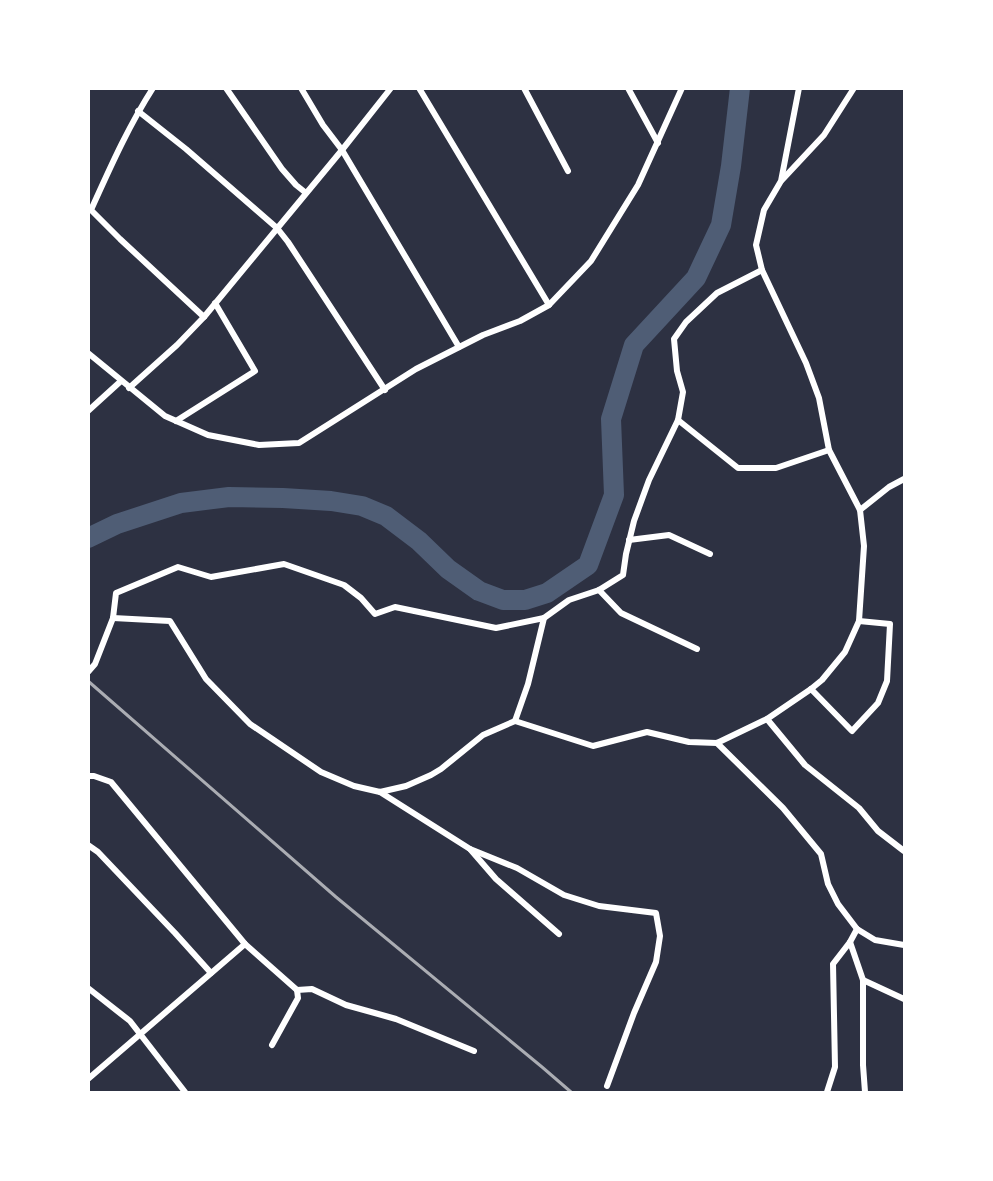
<svg xmlns="http://www.w3.org/2000/svg" width="993" height="1181" font-family="'Exo 2',sans-serif">
<rect width="100%" height="100%" fill="#2d3142"/>
<g fill="none" stroke-linecap="round" stroke-linejoin="round">
<!-- river -->
<path stroke="#4f5d75" stroke-width="20" d="M88,538l29,-14 64,-21 48,-6 54,1 48,3 31,5 24,10 33,25 29,28 31,22 24,9h22l22,-7 41,-28 26,-70 -3,-76 23,-74 62,-67 25,-53 10,-59 9,-78"/>
<!-- minor -->
<g stroke="#fff" stroke-width="6">
<path d="M153,88c-25,39 -43,80 -62,122l29,29 84,78"/>
<path d="M226,88l56,81 14,16 10,8"/>
<path d="M301,88l22,37 19,25 117,197"/>
<path d="M419,88l130,217"/>
<path d="M524,88l44,83"/>
<path d="M628,88l30,55"/>
<path d="M138,111l48,38 91,79 11,14 97,148"/>
<path d="M782,180l42,-45 30,-47"/>
<path d="M88,353l77,63 43,19 51,10 40,-2 117,-74 67,-34 37,-14 29,-16 42,-44 47,-76 44,-97"/>
<path d="M129,388l48,-43 27,-28 138,-167 49,-62"/>
<path d="M88,411l33,-30"/>
<path d="M678,420l60,48h38l53,-18"/>
<path d="M176,421l79,-50 -40,-68"/>
<path d="M860,510l29,-23 15,-8"/>
<path d="M629,540l40,-5 41,19"/>
<path d="M599,590l22,23 76,36"/>
<path d="M113,618l57,3 36,58 44,45 71,48 33,14 26,6 26,-6 25,-11 10,-6 42,-34 32,-14 78,25 54,-14 42,10 28,1 50,-24 44,-30 11,-9 23,-28 14,-31 5,-75 -4,-36 -31,-60 -10,-52 -13,-35 -44,-93 -6,-25 8,-35 17,-29 18,-93"/>
<path d="M88,672l7,-8 18,-46 3,-25 62,-26 33,10 73,-13 60,21 17,13 14,16 20,-7 101,21 48,-10"/>
<path d="M811,689l41,42 26,-28 9,-22 3,-57 -31,-3"/>
<path d="M767,719l38,46 54,43 19,23 26,20"/>
<path d="M515,721l13,-37 16,-66 25,-18 30,-10 24,-15 3,-21 8,-33 15,-41 29,-60 5,-28 -6,-21 -3,-32 12,-17 31,-29 45,-23"/>
<path d="M717,743l66,65 38,46 7,30 10,20 19,25 18,11 29,5"/>
<path d="M88,776h6l17,6 134,162 52,46 15,-1 34,16 50,14 78,32"/>
<path d="M380,792l90,57 26,30 63,55"/>
<path d="M88,845l10,7 77,81 36,40"/>
<path d="M470,849l47,19 47,27 35,11 57,7 4,23 -4,26 -22,51 -27,73"/>
<path d="M850,942l13,38v85l2,27"/>
<path d="M863,980l41,19"/>
<path d="M88,988l42,33 55,71"/>
<path d="M272,1045l26,-47 -1,-8"/>
<path d="M88,1079l157,-135"/>
<path d="M827,1092l8,-25 -2,-103 17,-22 7,-13"/>
</g>
<!-- rail -->
<path stroke="#abadb3" stroke-width="3" d="M88,681l248,216 206,170 29,25"/>
</g>
<!-- border -->
<rect width="993" height="1181" fill="none" stroke="#ffffff" stroke-width="180"/>
</svg>
